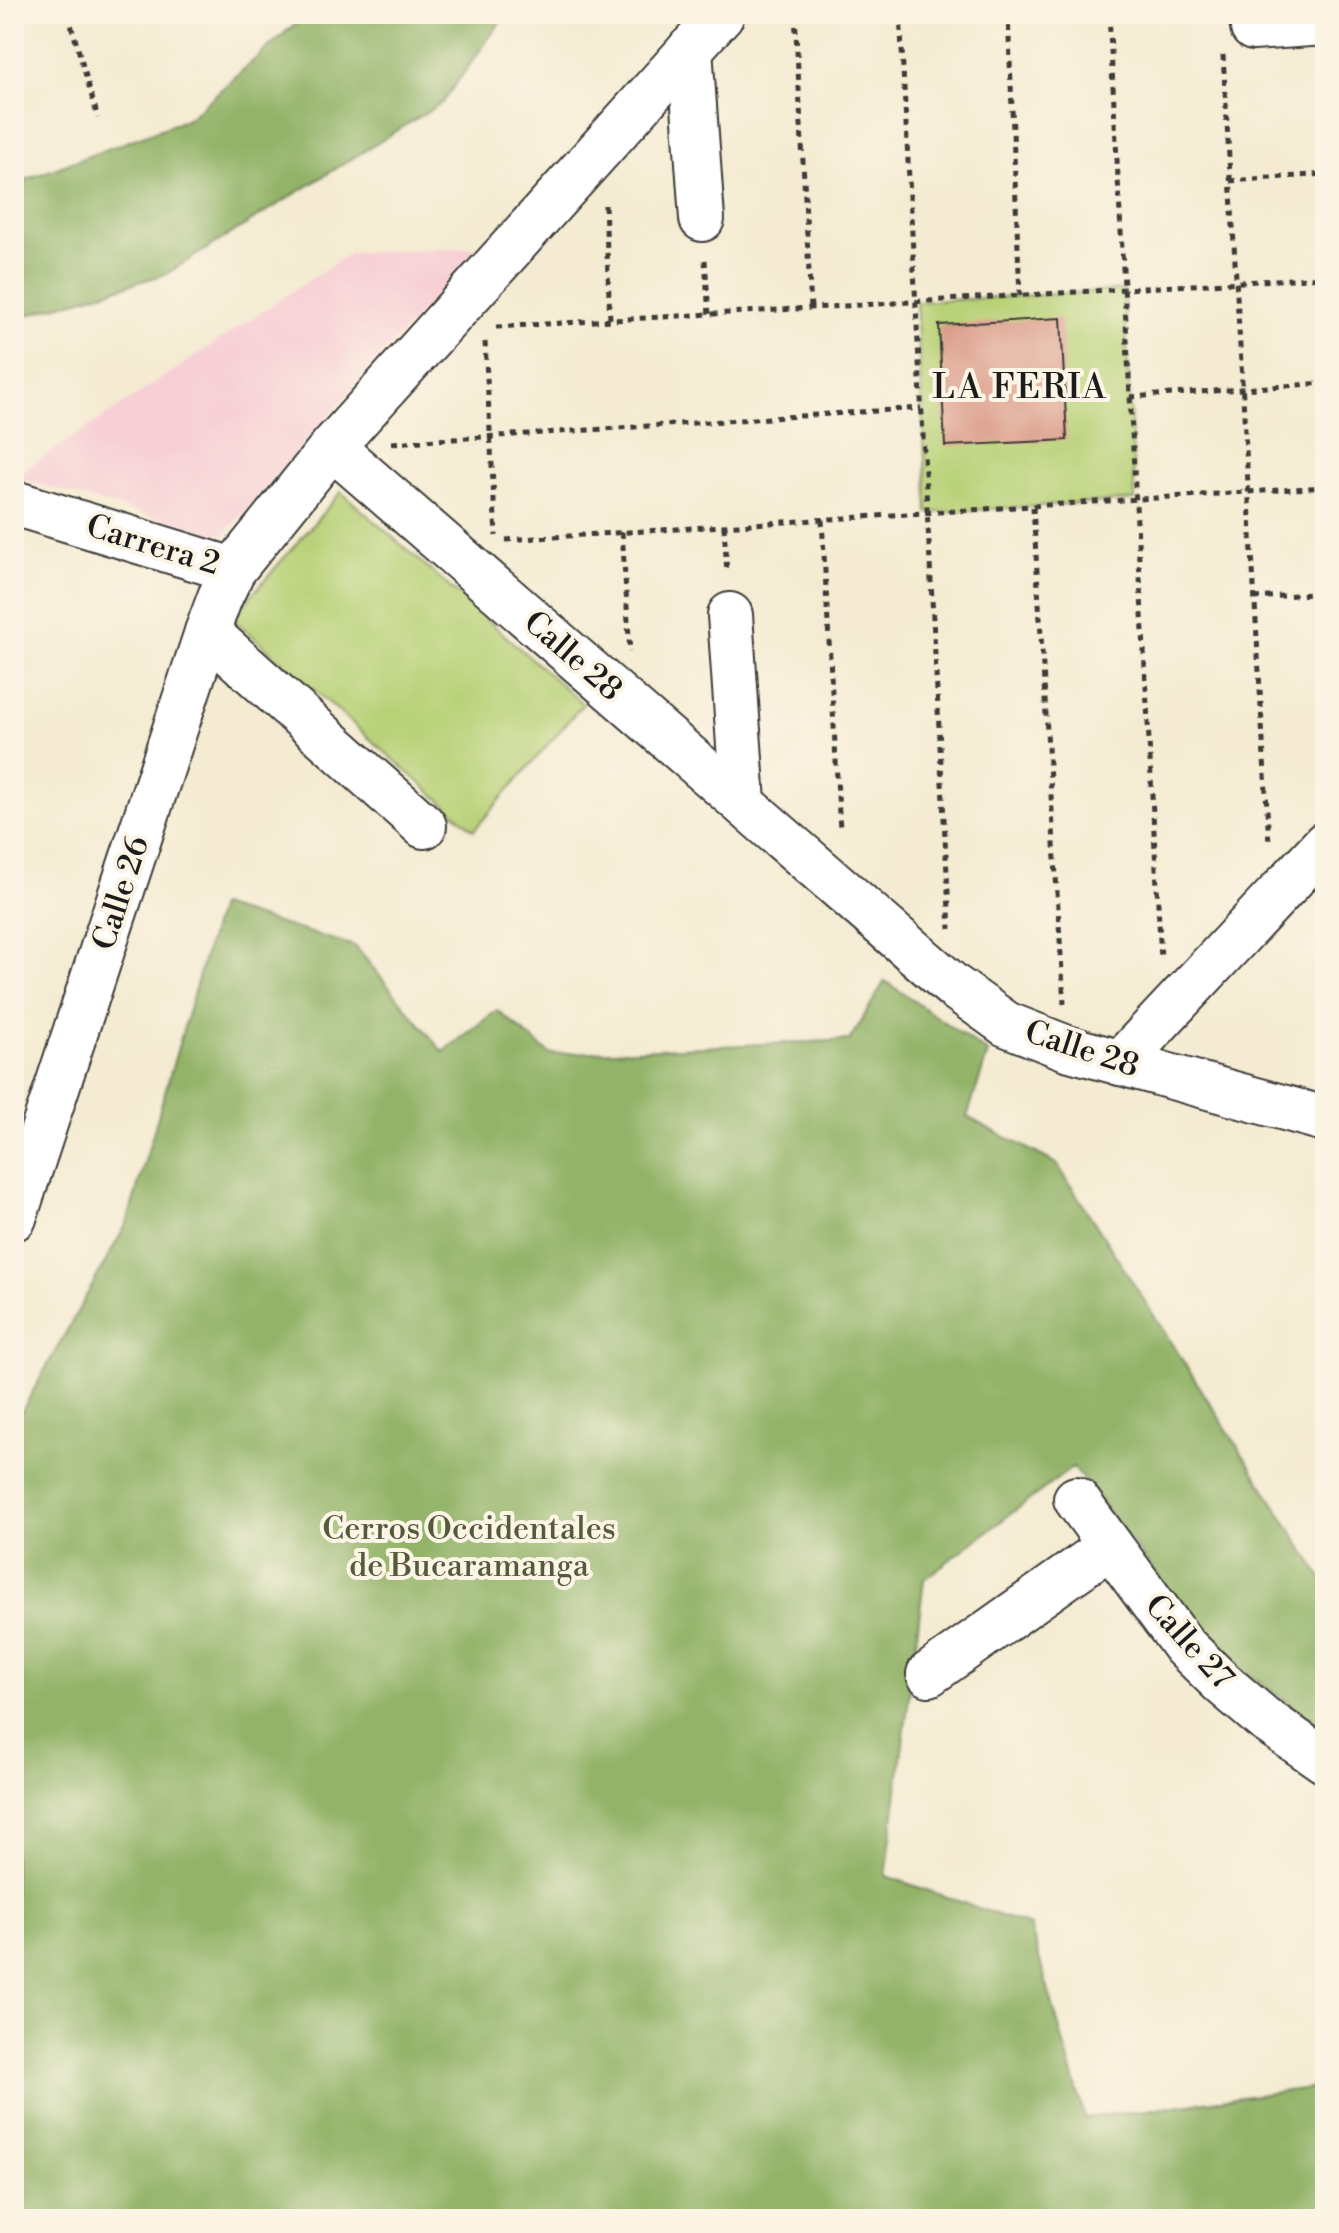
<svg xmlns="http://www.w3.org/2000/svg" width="1339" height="2233" font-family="'Libre Bodoni',serif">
<rect width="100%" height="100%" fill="#fcf5e5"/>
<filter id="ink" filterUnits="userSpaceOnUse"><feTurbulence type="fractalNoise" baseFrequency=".0125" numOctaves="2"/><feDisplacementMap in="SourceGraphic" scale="16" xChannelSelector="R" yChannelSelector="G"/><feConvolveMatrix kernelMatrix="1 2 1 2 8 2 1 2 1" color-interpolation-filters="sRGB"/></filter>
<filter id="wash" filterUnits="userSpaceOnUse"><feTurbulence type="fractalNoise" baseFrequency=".006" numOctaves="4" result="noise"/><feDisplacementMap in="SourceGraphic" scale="32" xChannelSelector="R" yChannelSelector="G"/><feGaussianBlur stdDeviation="1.8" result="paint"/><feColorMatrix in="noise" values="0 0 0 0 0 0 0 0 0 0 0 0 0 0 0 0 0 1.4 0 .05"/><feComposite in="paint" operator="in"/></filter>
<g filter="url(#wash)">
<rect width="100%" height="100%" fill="#f4ebd2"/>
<!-- built -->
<path fill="#f7cfd5" d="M478,247l-256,290 -208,-60 336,-224z"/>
<!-- green -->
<g fill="#b8d177" stroke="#6a764a" stroke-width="2">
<path d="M1124,290l11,210 -207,13 -12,-211z"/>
<path d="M341,492l242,212 -109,126 -242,-212z"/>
</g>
<!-- forest -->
<g fill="#92b368" stroke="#576842" stroke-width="2">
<path d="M306,14h200l-63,88 -277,172 -152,45v-135l174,-65z"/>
<path d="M219,906l136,40 88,106 54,-42 53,44 300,-14 35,-59 103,72 -21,64 90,47 268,419v145l-105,-73 -147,-188 -149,112 -38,297 144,50 55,192 225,-30 15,-4v135h-1311v-794l113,-202z"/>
</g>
<g id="blocks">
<!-- building -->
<path fill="#db9c8a" d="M1061,318l6,122 -122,6 -6,-121z"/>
</g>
</g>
<g filter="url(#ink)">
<use href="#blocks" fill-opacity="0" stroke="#3c3b37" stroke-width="2"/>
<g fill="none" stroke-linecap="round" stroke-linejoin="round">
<!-- minor casing -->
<g stroke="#3c3b37" stroke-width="48">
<g id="minor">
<path d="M1252,14l1,14 72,-5"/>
<path d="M690,49l12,170"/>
<path d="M332,447l621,539 53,38 61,24 258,71"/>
<path d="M14,503l219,67"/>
<path d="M730,615l13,188"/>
<path d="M207,632l217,194"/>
<path d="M1120,1063l205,-219"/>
<path d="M14,1218l193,-586 13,-35 13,-27 99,-123 390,-433"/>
<path d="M1076,1499l108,147 38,37 41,35 62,43"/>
<path d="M929,1674l181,-128"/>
</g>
</g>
<!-- path -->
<g stroke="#3c3b37" stroke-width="5" stroke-dasharray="6 6" stroke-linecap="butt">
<path d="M68,14l30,104"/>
<path d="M795,14l16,295"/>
<path d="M900,14l50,915"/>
<path d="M1008,14l12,282"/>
<path d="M1109,14l52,945"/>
<path d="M1223,55l46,789"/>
<path d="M1230,181l95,-7"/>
<path d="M605,205l5,115"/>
<path d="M705,260l4,55"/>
<path d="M496,327l829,-50"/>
<path d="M485,342l11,194"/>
<path d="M1130,397l195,-14"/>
<path d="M392,443l529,-35"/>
<path d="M1033,507l31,497"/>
<path d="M822,520l18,310"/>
<path d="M724,526l3,47"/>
<path d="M622,532l8,120"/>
<path d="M506,540l819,-53"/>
<path d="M1254,598l71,-5"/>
</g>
<!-- minor -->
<use href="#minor" stroke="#fff" stroke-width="44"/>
</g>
</g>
<g text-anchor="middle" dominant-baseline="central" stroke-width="8" stroke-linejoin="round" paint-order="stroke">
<!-- street labels -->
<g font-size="32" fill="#1c1c1c" stroke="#fcf5e5">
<text transform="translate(153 545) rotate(17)">Carrera 2</text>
<text transform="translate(573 656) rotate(41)">Calle 28</text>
<text transform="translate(121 893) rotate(-72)">Calle 26</text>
<text transform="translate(1082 1049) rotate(18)">Calle 28</text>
<text transform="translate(1189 1642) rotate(48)">Calle 27</text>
</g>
<!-- park labels -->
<g font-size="32" fill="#535b3c" stroke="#fcf5e5">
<text x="469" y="1529">Cerros Occidentales<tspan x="469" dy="37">de Bucaramanga</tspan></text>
</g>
<!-- neighbourhood labels -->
<g font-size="34" letter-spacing="2" fill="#1c1c1c" stroke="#fcf5e5">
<text x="1020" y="388">LA FERIA</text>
</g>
</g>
<!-- margin -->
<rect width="1339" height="2233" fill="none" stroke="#fcf5e5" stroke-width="48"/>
</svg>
